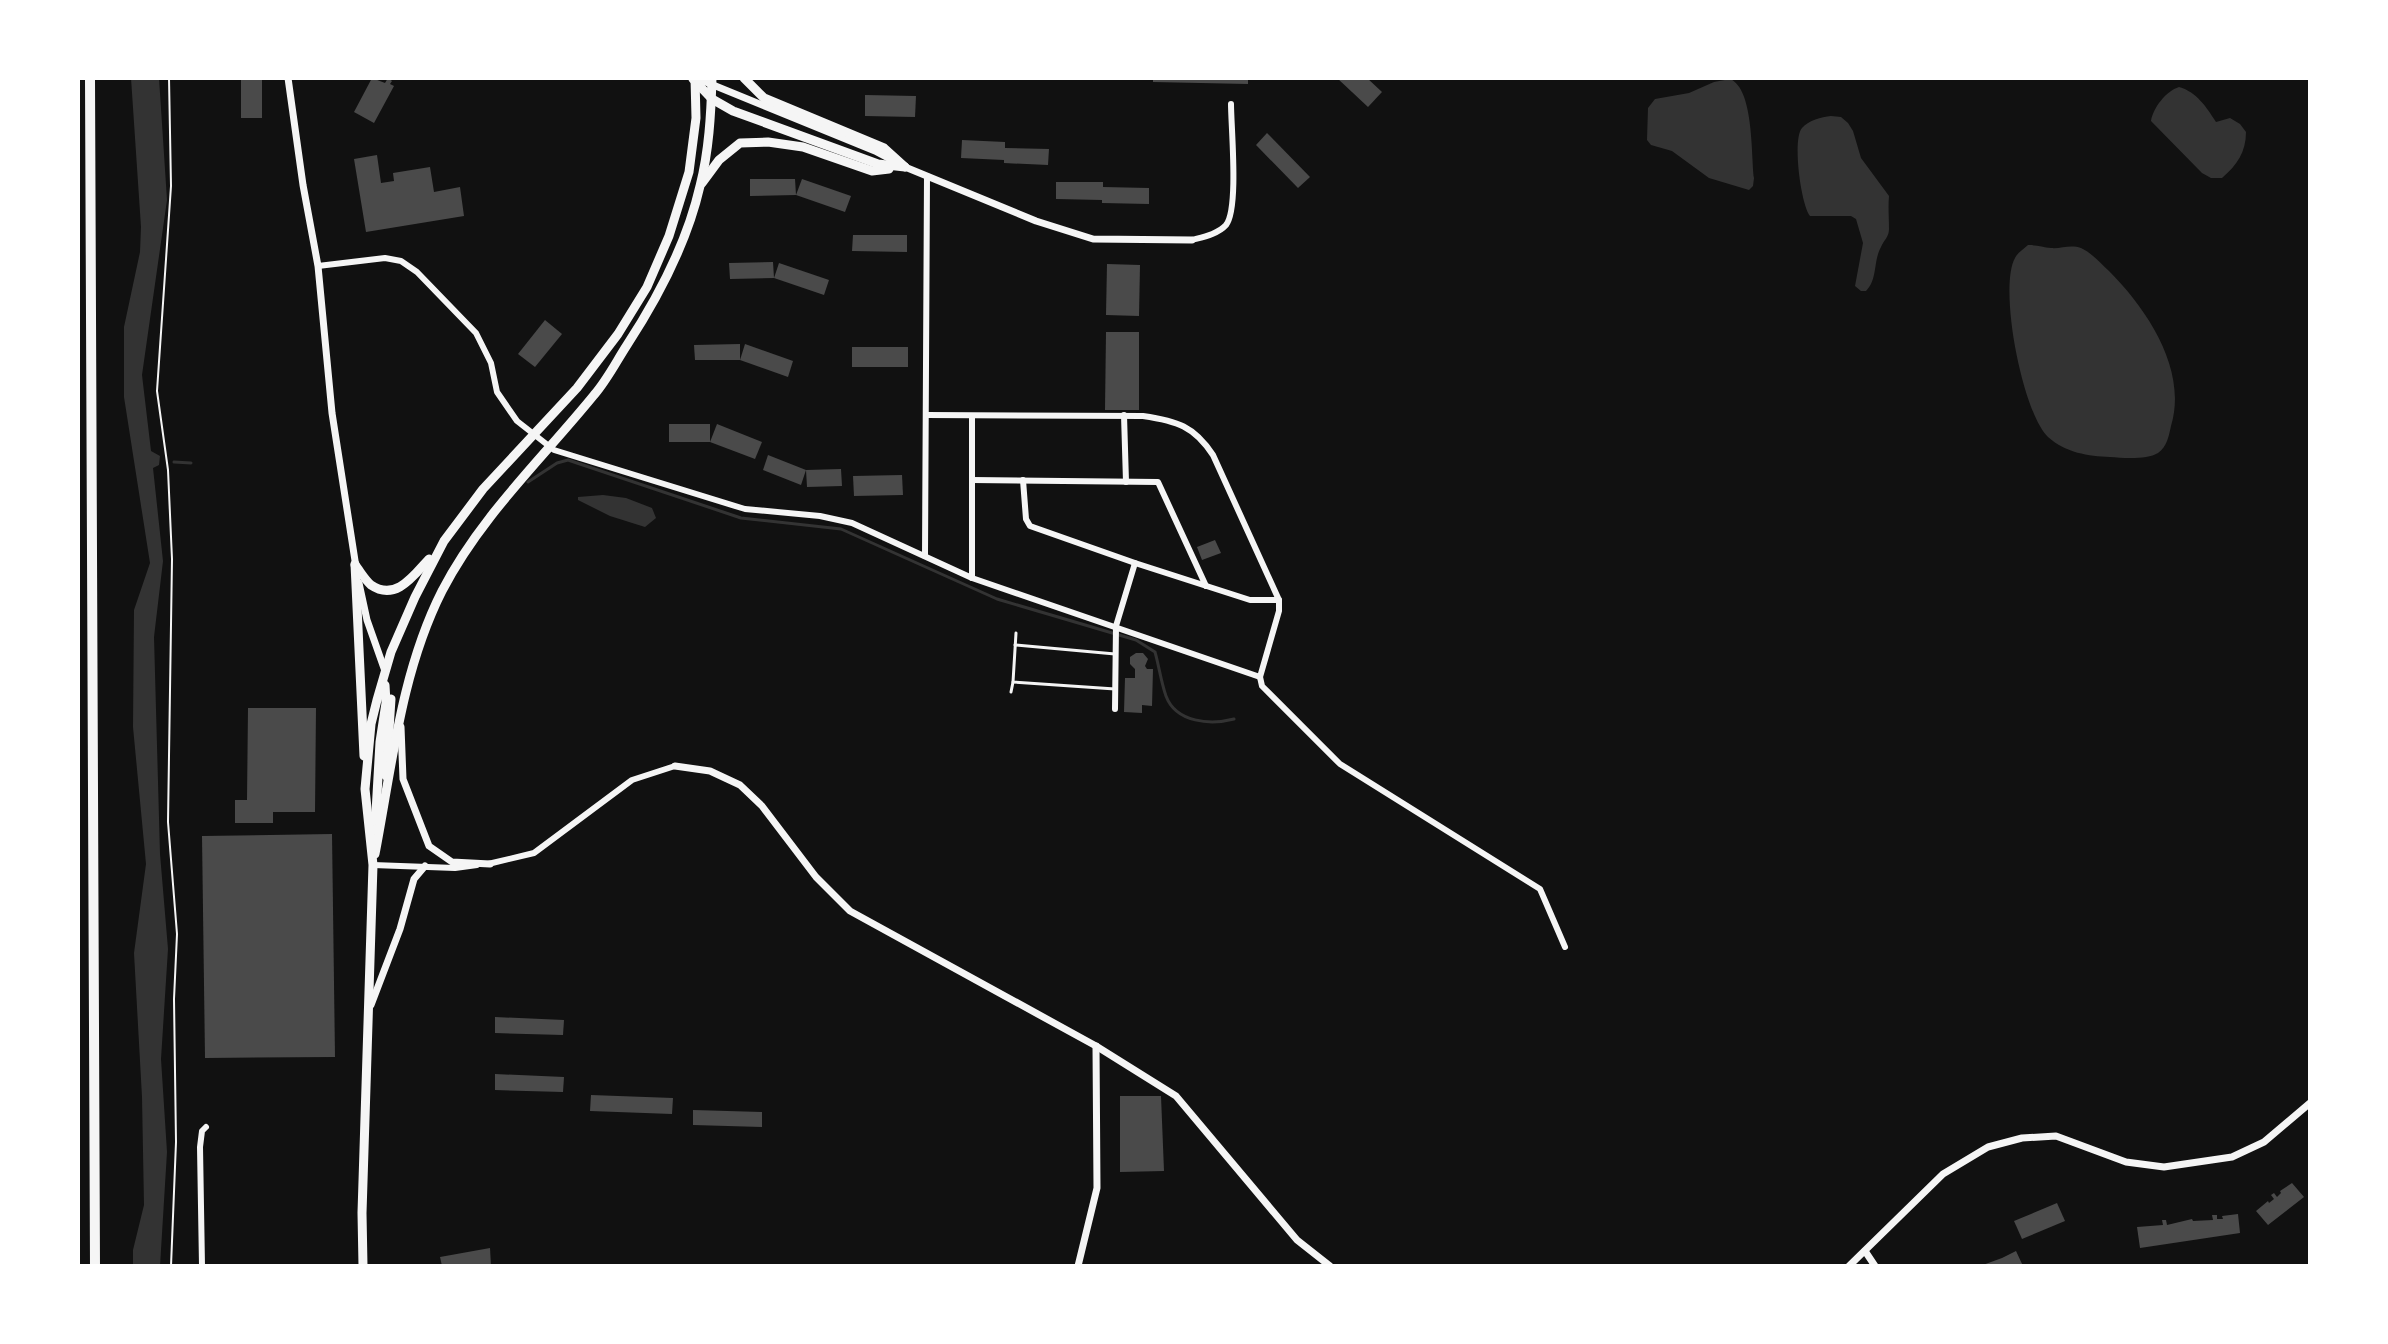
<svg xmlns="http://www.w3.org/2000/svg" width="2388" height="1344" font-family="'Sofia Sans Condensed',sans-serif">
<rect width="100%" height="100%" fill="#111"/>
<!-- water -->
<g fill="#333">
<path d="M131,78h28l8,122 -25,175 9,76 9,5 -1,9 -6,3 10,93 -9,76 6,217 8,95 -7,110 6,93 -7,114h-27v-16l11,-45 -2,-108 -8,-144 12,-89 -13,-137 1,-117 16,-47 -26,-166v-70l16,-75 1,-25z"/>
<path d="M1730,79c24,10 21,75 24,99l-1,8 -4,4 -40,-12 -37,-27 -21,-6 -4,-5 1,-32 7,-9 34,-6 25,-11z"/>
<path d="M2179,87c18,5 28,21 37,35l14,-4 10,6 6,8c0,20 -9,33 -24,46h-11l-9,-5 -51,-52c2,-13 15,-30 28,-34z"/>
<path d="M1831,116l10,1 7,6 5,8 8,27 28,38c-1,12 0,21 0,33 0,8 -5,11 -8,18 -8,14 -3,32 -15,44h-5l-6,-5 8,-43 -7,-24 -5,-3h-41c-9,-11 -18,-77 -8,-88 7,-8 19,-11 29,-12z"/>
<path d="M2028,245c9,0 15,2 23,3 10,1 19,-4 30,0 11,5 19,15 28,23 38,38 79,99 62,155 -2,9 -4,21 -13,27 -11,7 -35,5 -48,4 -22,-1 -44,-4 -62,-20 -25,-23 -50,-149 -33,-179 2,-5 9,-9 13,-13z"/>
<path d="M603,495l23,3 26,10 4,10 -11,9 -35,-11 -32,-16v-3z"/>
</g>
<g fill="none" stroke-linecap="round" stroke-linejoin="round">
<!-- stream -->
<g stroke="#333" stroke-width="3">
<path d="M174,462l17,1"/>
<path d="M528,482l29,-19 11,-3 173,58 100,11 156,70 139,41 19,12c4,14 6,30 11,44 10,27 45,29 68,23"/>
</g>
</g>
<!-- building -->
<g fill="#4a4a4a">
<rect x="241" y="78" width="21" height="40"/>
<path d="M372,78l13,5 3,-5 4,3 -2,3 4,2 -20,37 -20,-11z"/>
<path d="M1153,78h95v6l-95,-2z"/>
<path d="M1337,78h30l15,14 -14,15z"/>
<path d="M865,95l51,1 -1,21 -50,-1z"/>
<path d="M1267,133l43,44 -12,11 -42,-43z"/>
<path d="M962,140l43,2v6l44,1 -1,16 -44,-2v-3l-43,-2z"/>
<path d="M377,155l4,28 13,-2 -1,-8 37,-6 4,25 26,-5 4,29 -98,16 -12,-73z"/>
<path d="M750,179h45l1,16 6,-16 49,17 -6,16 -49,-17 -46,1z"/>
<path d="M1056,182h47v5l46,1v16l-47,-1v-3l-46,-1z"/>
<path d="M853,235h54v17l-55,-1z"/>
<path d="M773,262l1,16 5,-15 50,17 -5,15 -50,-17 -44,1 -1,-16z"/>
<path d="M1107,264l33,1 -1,51 -33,-1z"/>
<path d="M545,320l17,14 -27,33 -17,-13z"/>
<path d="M1106,332h33v78h-34z"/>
<path d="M740,344v16h-45l-1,-15z"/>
<path d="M745,344l48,17 -5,16 -48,-17z"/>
<rect x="852" y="347" width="56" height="20"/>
<rect x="669" y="424" width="41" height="18"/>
<path d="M717,424l45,18 -7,17 -45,-17z"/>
<path d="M768,455l38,15 35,-1 1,17 -35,1 -1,-17 -5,15 -38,-15z"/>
<path d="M902,475l1,20 -49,1 -1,-20z"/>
<path d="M1215,540l6,13 -19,7 -5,-13z"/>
<path d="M1136,653h7l5,6 -3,7 2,3h6l-1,37 -10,-1v8l-18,-1 1,-34h10v-9l-5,-5v-7z"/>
<path d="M248,708h68l-1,104h-42v11h-38v-23h12z"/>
<path d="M332,834l3,223 -130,1 -3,-222z"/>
<path d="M495,1017l69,3 -1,15 -68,-2z"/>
<path d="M495,1074l69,3 -1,15 -68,-2z"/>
<path d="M591,1095l82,3 -1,16 -82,-3z"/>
<path d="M1120,1096h41l3,75 -44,1z"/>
<path d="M693,1110l69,2v15l-69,-2z"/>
<path d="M2292,1183l12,14 -36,28 -12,-14 12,-10 1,2 5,-4 -3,-4 3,-2 3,4 4,-4 -1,-2z"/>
<path d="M2057,1203l8,18 -43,18 -8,-18z"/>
<path d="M2238,1214l2,19 -100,15 -3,-21 26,-2 -1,-5h4l1,5 25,-6 1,2 20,-1 -1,-5h5v4h6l-1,-3z"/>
<path d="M490,1248l1,18h-49l-2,-9z"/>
<path d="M2016,1251l7,15h-43l22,-8z"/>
</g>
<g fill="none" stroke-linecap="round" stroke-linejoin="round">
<!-- path -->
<path stroke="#f5f5f5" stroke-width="2" d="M169,78l2,108 -14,205 11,79 4,89 -4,263 9,112 -3,65 2,143 -5,124"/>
<!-- service -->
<g stroke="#f5f5f5" stroke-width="3">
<path d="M1016,633l-3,49 102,7"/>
<path d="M1015,645l100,9"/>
<path d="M1011,692l2,-10"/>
</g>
<!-- minor -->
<g stroke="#f5f5f5" stroke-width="6">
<path d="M1192,240c11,-3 26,-6 34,-15 13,-16 5,-98 5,-121"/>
<path d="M318,266l67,-8 16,3 16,11 59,61 15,30 6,29 20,29 37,29 191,59 75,7 32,7 120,55 288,99"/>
<path d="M927,415l216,1c34,5 51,10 70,39l66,145v11l-19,66"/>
<path d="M1124,415l2,67"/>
<path d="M972,480l186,2 48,104"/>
<path d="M1023,480l3,39 4,7 105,37 115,37h29"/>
<path d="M925,556l2,-380"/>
<path d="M972,578v-162"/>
<path d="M1260,677l2,9 78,78 200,125 25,58"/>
<path d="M1115,709l1,-83 19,-63"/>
<path d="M488,864l46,-11 98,-73 43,-14"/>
<path d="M373,865l82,3 22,-3"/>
<path d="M202,1266l-2,-119 2,-16 4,-4"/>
</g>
<!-- tertiary -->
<g stroke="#f5f5f5" stroke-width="7">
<path d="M288,78l15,107 15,81 14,147 24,154"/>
<path d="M696,78l179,73 30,16 131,54 57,18 99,1"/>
<path d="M359,583l8,37 18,51"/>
<path d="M401,727l2,52 26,67 23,16 38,2"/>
<path d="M675,766l35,5 30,14 22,21 54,71 34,34 246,135 80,50 121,144 33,26"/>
<path d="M371,1005l29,-76 14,-50 11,-13"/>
<path d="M1865,1251l10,15"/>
<path d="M1078,1266l19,-78 -1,-142"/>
<path d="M1849,1266l94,-92 45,-27 34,-9 34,-2 70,26 38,5 68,-10 32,-15 46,-39"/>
</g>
<!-- primary -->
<g stroke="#f5f5f5" stroke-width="9">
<path d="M744,78l20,20 120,50 21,19"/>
<path d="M693,79l19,20 21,12 145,53 27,3"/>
<path d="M702,183l17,-23 21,-17 28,-1 35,5 69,24 17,-2"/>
<path d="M355,564l9,192"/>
<path d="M355,565c5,6 10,15 16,20 25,17 43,-10 58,-26"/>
<path d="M386,776l5,-77"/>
<path d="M375,830l5,-88 6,-39 -1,-18"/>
<path d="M375,854c17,-88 26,-182 67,-263 38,-74 100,-132 152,-196 13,-15 22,-33 33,-50 32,-49 60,-102 73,-159 9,-35 11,-72 12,-108"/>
<path d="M363,1266l-1,-53 11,-348 -8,-76 6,-65 6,-24 14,-48 24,-55 29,-56 39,-52 94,-101 41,-54 29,-47 22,-51 20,-64 7,-54 -1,-40"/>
</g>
<!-- motorway -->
<path stroke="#f5f5f5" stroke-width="10" d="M90,78l5,1188"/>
</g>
<!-- border -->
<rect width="2388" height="1344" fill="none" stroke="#ffffff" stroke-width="160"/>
</svg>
